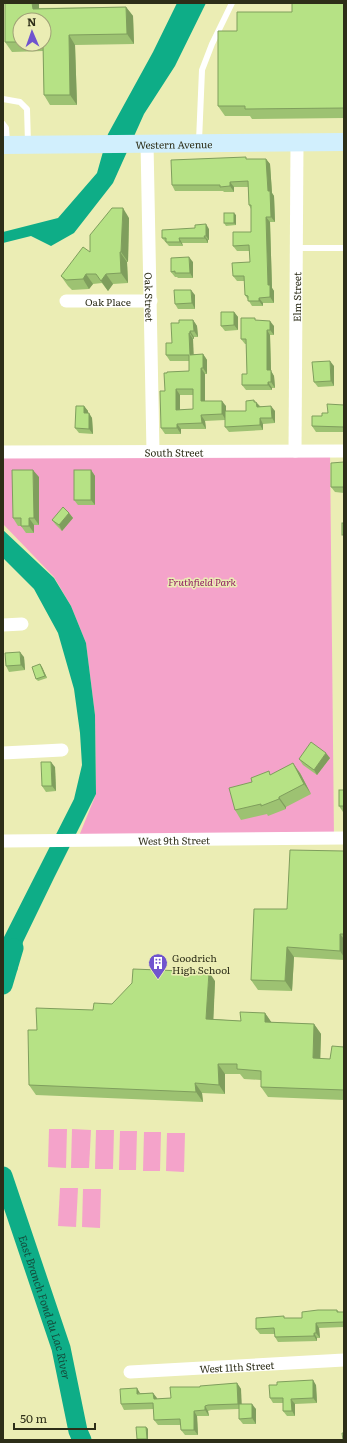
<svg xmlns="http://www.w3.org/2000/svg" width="347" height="1443" font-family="Literata,serif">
<rect width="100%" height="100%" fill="#ebedb4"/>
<!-- green -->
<g fill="#f4a3ca">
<path d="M330,451l4,387 -257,3 19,-47 -1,-79 -9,-72 -15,-37 -17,-29 -51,-53v-72z"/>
<path d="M49,1129h18l-1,39 -18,-1z"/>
<path d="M72,1129l19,1 -2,38h-18z"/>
<path d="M96,1130h18l-1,39h-18z"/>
<path d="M120,1131h17l-1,39h-17z"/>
<path d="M144,1132h17l-1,39h-17z"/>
<path d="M167,1133h18l-1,39 -18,-1z"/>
<path d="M60,1188h18l-2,39 -18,-1z"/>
<path d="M83,1189h18l-1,39 -18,-1z"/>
</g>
<!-- water -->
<g fill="#0ead87">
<path d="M177,3h29l-31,63 -31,48 -31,69 -39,50 -23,13 -20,-10 -28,7v-11l55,-14 39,-45 11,-39 45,-82z"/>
<path d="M3,530l51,48 17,28 15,37 9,72 1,79 -42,84 -31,64 -6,29 -14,1v-33l71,-140 8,-34 -2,-32 -6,-44 -16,-56 -24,-44 -31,-31z"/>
</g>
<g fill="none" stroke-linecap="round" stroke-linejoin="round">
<!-- river -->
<g stroke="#0ead87" stroke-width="19">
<path d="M3,985l11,-37"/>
<path id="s1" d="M3,1176l58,172 17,83 4,9"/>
</g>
<!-- service -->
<g stroke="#fff" stroke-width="6">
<path d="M3,99l17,3 7,7 1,34"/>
<path d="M3,124l3,4 1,15"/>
<path d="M199,141l3,-71 10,-26 20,-41"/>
<path d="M296,248h48"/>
</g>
<!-- minor -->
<g stroke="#fff" stroke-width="13">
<path id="s2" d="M147,143l6,308"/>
<path id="s3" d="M66,301h85"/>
<path id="s4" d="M295,451l2,-308"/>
<path id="s5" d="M3,452l341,-1"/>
<path d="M3,625l19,-1"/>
<path d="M3,753l59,-3"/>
<path id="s6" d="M3,841l341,-3"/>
<path id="s7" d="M130,1372l214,-12"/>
</g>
<!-- secondary -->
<path stroke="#d1effd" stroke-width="18" id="s8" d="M3,145l341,-3"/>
</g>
<!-- wall -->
<g fill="#9dc272" fill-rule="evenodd">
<path d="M5,3h34v5l87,-1 7,9 1,28 -59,1 2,60h-27l-6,-10 -1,-44 -31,1 -7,-10zM20,20h24v24h-24z"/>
<path d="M344,3v115l-92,1 -2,-3h-25l-7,-10 19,-75 55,-19z"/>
<path d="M247,159h19l4,5 2,29 2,3 1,26h-5l2,66 2,3v12h-11v3h-11l-7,-11v-14h-8l-4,-5 17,-14v-11h-13l-4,-5 18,-14v-23l-2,-4 -1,-18h-14v5h-10l-1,-1h-48l-3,-6z"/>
<path d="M236,215v10l-10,1 -2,-3z"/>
<path d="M129,218l-1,44h-1l1,21 -15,1 -5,7 -6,-8 -9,1 -4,5 -17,1 -4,-4 -7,-10 29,-24z"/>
<path d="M209,229v11h-1v3h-26l1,3h-14l-7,-8z"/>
<path d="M193,262v16h-15l-1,-1h-2l-4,-5z"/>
<path d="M195,295v14h-17l-3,-5z"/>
<path d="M234,312l4,5v13l-13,1 -4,-5z"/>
<path d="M193,320l4,6 1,11h-4v2h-1v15h10l4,6v14h-2v27l21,5v5h20l8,-11 1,2h1l4,4 15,5v12l-12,1v6l-34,2 -4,-5v-7l-20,1 1,8h-25v5h-16l-4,-6 4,-37 2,-18 22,-2v-10h-19l-4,-6 6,-12 7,-20zM180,395h13v14l-13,1z"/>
<path d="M256,320l18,6v9h-4l1,36 3,5 1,12h-3v2h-26l-4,-5 5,-11 -1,-30h-1l-4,-5z"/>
<path d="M334,366v20l-16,1 -4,-5z"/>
<path d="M344,405v27h-28l-4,-6 10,-10z"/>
<path d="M84,406l4,5v2l4,5 1,16 -14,-1 -4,-5z"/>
<path d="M344,462v31l-9,-1 -4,-5z"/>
<path d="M91,470l4,6v29h-17l-4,-5z"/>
<path d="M39,477v48h-5v8h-8l-5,-7h-3l-5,-8z"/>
<path d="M69,513l4,5 -11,13 -6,-6 -4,-5z"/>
<path d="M24,657l1,13 -16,2 -3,-6z"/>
<path d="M40,664l2,3 5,11 -9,3 -2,-2z"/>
<path d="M330,758l-13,17 -14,-10 -4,-6z"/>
<path d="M55,767l1,24 -10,1 -4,-6z"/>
<path d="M300,773l11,21 -25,13v2l-18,7 -1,-2 -26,6 -6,-10 17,-28 19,-7z"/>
<path d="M344,790v22h-1l-4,-6z"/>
<path d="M344,851v109l-50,-3 -2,34 -34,-1 -7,-10 36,-71z"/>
<path d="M215,981l-2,38 28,2 24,-8 6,9 43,2 7,10 -1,25h10l14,-12v53l-76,-3 -7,-10v-7l-17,-1 -4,-5h-15v20l-23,-1 1,9 -167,-7 -7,-10 8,-55 75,-26z"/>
<path d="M337,1310l2,2h5v15l-25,1 1,10h-3v3l-39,1 -3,-5v-3h-15l-4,-5 29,-11h17z"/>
<path d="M237,1383l4,6v15l15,5v15h-13l-4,-5v-10l-28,1 -3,1 1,5h-12l1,19h-13l-4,-5v-5h-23l-4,-5v-11l-30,1 -3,-6 19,-11h13l4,6 14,-1 29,-11z"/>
<path d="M316,1385l1,18 -22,1v12h-8l-4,-5v-8h-10l-3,-5z"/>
<path d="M146,1427l2,2v11h-11v-1z"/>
</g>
<!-- shaded-wall -->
<g fill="#7f9e5d">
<path d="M32,3h7v15l-6,-9z"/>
<path d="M126,7l7,9 1,28 -7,-10z"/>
<path d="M69,35l6,10 2,60 -7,-10z"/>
<path d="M266,159l4,5 2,29 2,3 1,26 -4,-5 -3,-26z"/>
<path d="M230,182l4,5v5l-4,-6z"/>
<path d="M123,208l6,10 -1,44 -7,-10z"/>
<path d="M234,213l2,2v10l-2,-2z"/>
<path d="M266,217l4,5 2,66 2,3v12l-4,-6 -2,-12z"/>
<path d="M206,224l3,5v11l-3,-4z"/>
<path d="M204,236l4,4v3l-3,-5z"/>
<path d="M179,238l3,5 1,3 -3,-4z"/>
<path d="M120,252l7,10 1,21 -7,-10z"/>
<path d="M189,257l4,5v16l-3,-5z"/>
<path d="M86,274l7,10 -4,5 -6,-10z"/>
<path d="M106,274l7,10 -5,7 -7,-10z"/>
<path d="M191,290l4,5v14l-3,-6z"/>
<path d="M259,298l4,5v3l-4,-5z"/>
<path d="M234,312l4,5v13l-4,-5z"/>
<path d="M193,320l4,6 1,11 -4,-6z"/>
<path d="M270,321l4,5v9l-4,-5z"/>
<path d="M267,330l3,5 1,36 3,5 1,12 -4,-6 -4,-12z"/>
<path d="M190,331l4,6v2l-4,-6z"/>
<path d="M189,333l4,6 1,21 -4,-5z"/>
<path d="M203,354l4,6v14l-4,-6z"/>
<path d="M330,361l4,5v20l-3,-5z"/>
<path d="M201,368l4,6v33l-4,-6z"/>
<path d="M268,382l4,6v2l-4,-5z"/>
<path d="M176,389l4,6v21l-4,-6z"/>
<path d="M254,400l2,4v-2l4,5h-3z"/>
<path d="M222,401l4,5v14l-4,-6z"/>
<path d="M84,406l4,5v7l-4,-5z"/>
<path d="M271,406l4,5v12l-3,-5z"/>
<path d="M89,413l3,5 1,16 -4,-5z"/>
<path d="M201,415l4,6 1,8 -4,-6z"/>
<path d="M260,418l3,6v6l-3,-5z"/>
<path d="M177,424l4,5v5l-4,-6z"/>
<path d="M33,470l6,7v48l-5,-7z"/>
<path d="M91,470l4,6v29l-4,-5z"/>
<path d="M69,513l4,5 -11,13 -3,-6z"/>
<path d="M29,518l5,7v8l-5,-7z"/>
<path d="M20,652l4,5 1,13 -4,-5z"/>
<path d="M40,664l2,3 5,11 -2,-2z"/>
<path d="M326,753l4,5 -13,17 -3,-5z"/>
<path d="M51,762l4,5 1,24 -4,-5z"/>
<path d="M293,763l7,10 11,21 -7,-10z"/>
<path d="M279,797l7,10v2l-7,-10z"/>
<path d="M340,934l4,5v18l-4,-6z"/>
<path d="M287,947l7,10 -2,34 -7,-10z"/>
<path d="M209,972l6,9 -2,48 -7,-10z"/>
<path d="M265,1013l7,10 -7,-1z"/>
<path d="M314,1024l7,10 -1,34 -7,-10z"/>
<path d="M218,1064l7,10v20l-6,-9z"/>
<path d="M195,1083l7,10 1,9 -7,-10z"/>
<path d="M316,1323l3,5 1,10 -4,-5z"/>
<path d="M314,1333l3,5v3l-3,-5z"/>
<path d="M313,1380l3,5 1,18 -4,-5z"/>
<path d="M237,1383l4,6 1,20 -4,-5z"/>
<path d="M137,1388l3,5 -3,1z"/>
<path d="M153,1393l4,5v6l-3,-5z"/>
<path d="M291,1399l4,5v12l-3,-5z"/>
<path d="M252,1404l4,5v15l-4,-6z"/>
<path d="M205,1406l3,5 1,5 -4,-6z"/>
<path d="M194,1411l3,5 1,19 -4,-5z"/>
<path d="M146,1427l2,2v11h-1v-1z"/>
</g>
<!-- building -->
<g fill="#b6e285" stroke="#7f9e5d" fill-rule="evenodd">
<path d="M5,3h27l1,6 93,-2 1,27 -58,1 1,60h-26l-1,-51h1v-24h-24v22h-15z"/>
<path d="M292,3h52v105l-99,1v-3h-27v-75h19v-19h55z"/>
<path d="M246,157v2h20l2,32h2l1,26h-5l2,68h2v12l-11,1v3h-11v-5l-3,-1 -1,-19h-11l-1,-13 18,-1 -1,-17 -16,1v-14h18v-27h-2l-1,-24 -18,1v4l-10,1v-2h-48l-1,-25z"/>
<path d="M112,208h11l-2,44h-1l1,21 -15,1 -5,7 -5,-7h-10l-3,5 -17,1 -5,-4 22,-29 7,5v-17z"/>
<rect x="224" y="213" width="10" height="10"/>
<path d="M206,224v12h-2l1,2h-26l1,4h-14v-4h-4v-8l33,-2v-3z"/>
<path d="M189,257l1,16h-15v-2l-4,1v-14z"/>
<path d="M174,290h17l1,13 -17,1z"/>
<path d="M221,312h13v13l-13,1z"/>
<path d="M241,318h14v2l15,1v9h-3v40h4v12h-3v3h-26v-11h5l-1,-35h-5z"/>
<path d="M179,320h14l1,11h-4v2h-1l1,22 13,-1v14h-2v33h21v13l-21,1 1,8 -25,1v4h-16l-1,-37h5l-1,-18h3v-1l22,-1v-16h-23v-12h6l-1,-20h8zM176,389h17v20l-17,1z"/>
<path d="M330,361l1,20 -17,1 -2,-20z"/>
<path d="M254,400v2h2l1,5 14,-1 1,12h-12v7l-35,2v-16h21v-10z"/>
<path d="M327,404l17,1v22l-32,-1v-10h10v-3h6z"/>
<path d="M76,406h8v7h5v16l-14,-1z"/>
<path d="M344,462v25h-13v-24z"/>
<path d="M12,470h21l1,48h-5v8h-8v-8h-8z"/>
<rect x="74" y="470" width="17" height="30"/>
<path d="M63,507l6,6 -10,12 -7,-5z"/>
<rect x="342" y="523" width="2" height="12"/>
<path d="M20,652l1,13 -15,1 -1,-13z"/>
<path d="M40,664l5,12 -9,3 -4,-12z"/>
<path d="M311,742l15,11 -12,17 -15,-11z"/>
<path d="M41,762h10l1,24h-10z"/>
<path d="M293,763l11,21 -25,13v2l-18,7v-2l-26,6 -6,-22 23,-6 -1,-4 18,-7 1,4z"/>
<rect x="339" y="790" width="5" height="16"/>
<path d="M290,850l54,1v83h-4v17l-53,-4 -2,34 -34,-1 3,-71h33z"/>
<path d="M133,969l76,3 -3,47 35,2 -1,-9 25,1v9l49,2 -1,34 17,1 2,-13 12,1v43l-83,-3v-16l-24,-2v-5h-19l1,21 -24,-2 1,9 -167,-7 -1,-55h9l-1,-22 57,2 1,-7 18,1 20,-21z"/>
<path d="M318,1310h19v2h7v10l-28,1v10h-2v3l-39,1 -1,-9 -18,1v-11l28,-2v2h18v-6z"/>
<path d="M313,1380v18l-22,1 1,12h-9v-13h-13l-1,-13h8v-3z"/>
<path d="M237,1383l1,21 -30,1 -3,1v4l-11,1v19h-13l-1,-11 -26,1 -1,-17 -32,1 -1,-15 17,-1v6l16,-1 1,6 17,-1 -1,-11h30v-1z"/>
<path d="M239,1404h13v14l-13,1z"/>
<path d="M136,1427h10l1,12h-10z"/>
<path d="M342,1433h2v7h-1z"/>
</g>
<!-- icons -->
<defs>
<g id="building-pin" transform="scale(1)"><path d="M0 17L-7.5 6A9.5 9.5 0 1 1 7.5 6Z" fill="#7054ce" stroke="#ebedb4"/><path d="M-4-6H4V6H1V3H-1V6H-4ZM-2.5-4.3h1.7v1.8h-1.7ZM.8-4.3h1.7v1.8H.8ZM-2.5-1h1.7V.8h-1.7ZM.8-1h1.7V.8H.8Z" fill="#fff"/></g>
</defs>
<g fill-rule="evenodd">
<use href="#building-pin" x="158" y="963"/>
</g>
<g text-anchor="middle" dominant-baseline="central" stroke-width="3" stroke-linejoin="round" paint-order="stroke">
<!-- street labels -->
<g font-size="10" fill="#2d2e18" stroke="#ebedb4">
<text stroke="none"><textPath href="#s8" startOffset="171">Western Avenue</textPath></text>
<text stroke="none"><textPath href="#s2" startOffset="154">Oak Street</textPath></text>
<text stroke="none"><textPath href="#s4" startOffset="154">Elm Street</textPath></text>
<text stroke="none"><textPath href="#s3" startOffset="42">Oak Place</textPath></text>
<text stroke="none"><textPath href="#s5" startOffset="171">South Street</textPath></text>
<text stroke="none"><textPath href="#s6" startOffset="171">West 9th Street</textPath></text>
<text stroke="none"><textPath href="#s7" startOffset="107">West 11th Street</textPath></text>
</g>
<!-- park labels -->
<g font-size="10" font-style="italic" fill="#8e1d60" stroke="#ebedb4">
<text x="202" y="581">Fruthfield Park</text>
</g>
<!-- poi labels -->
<g font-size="10" fill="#2d2e18" stroke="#ebedb4" text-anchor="start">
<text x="172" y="957">Goodrich<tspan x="172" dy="12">High School</tspan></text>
</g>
<!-- water labels -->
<g font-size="11" font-style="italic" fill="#144c3c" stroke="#ebedb4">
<text stroke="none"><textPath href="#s1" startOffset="138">East Branch Fond du Lac River</textPath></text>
</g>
</g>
<!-- border -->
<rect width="347" height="1443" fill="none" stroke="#2d2e18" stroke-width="8"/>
<!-- north arrow -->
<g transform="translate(32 32) rotate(358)"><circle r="19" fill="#ebedb4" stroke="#9fa176"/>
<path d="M0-3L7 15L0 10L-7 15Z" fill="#7054ce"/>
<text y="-6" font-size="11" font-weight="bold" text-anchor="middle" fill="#2d2e18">N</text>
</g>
<!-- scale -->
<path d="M14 1423v6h81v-6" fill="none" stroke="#2d2e18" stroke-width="2"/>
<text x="20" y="1423" font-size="12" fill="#2d2e18" stroke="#ebedb4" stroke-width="3" paint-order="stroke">50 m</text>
</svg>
